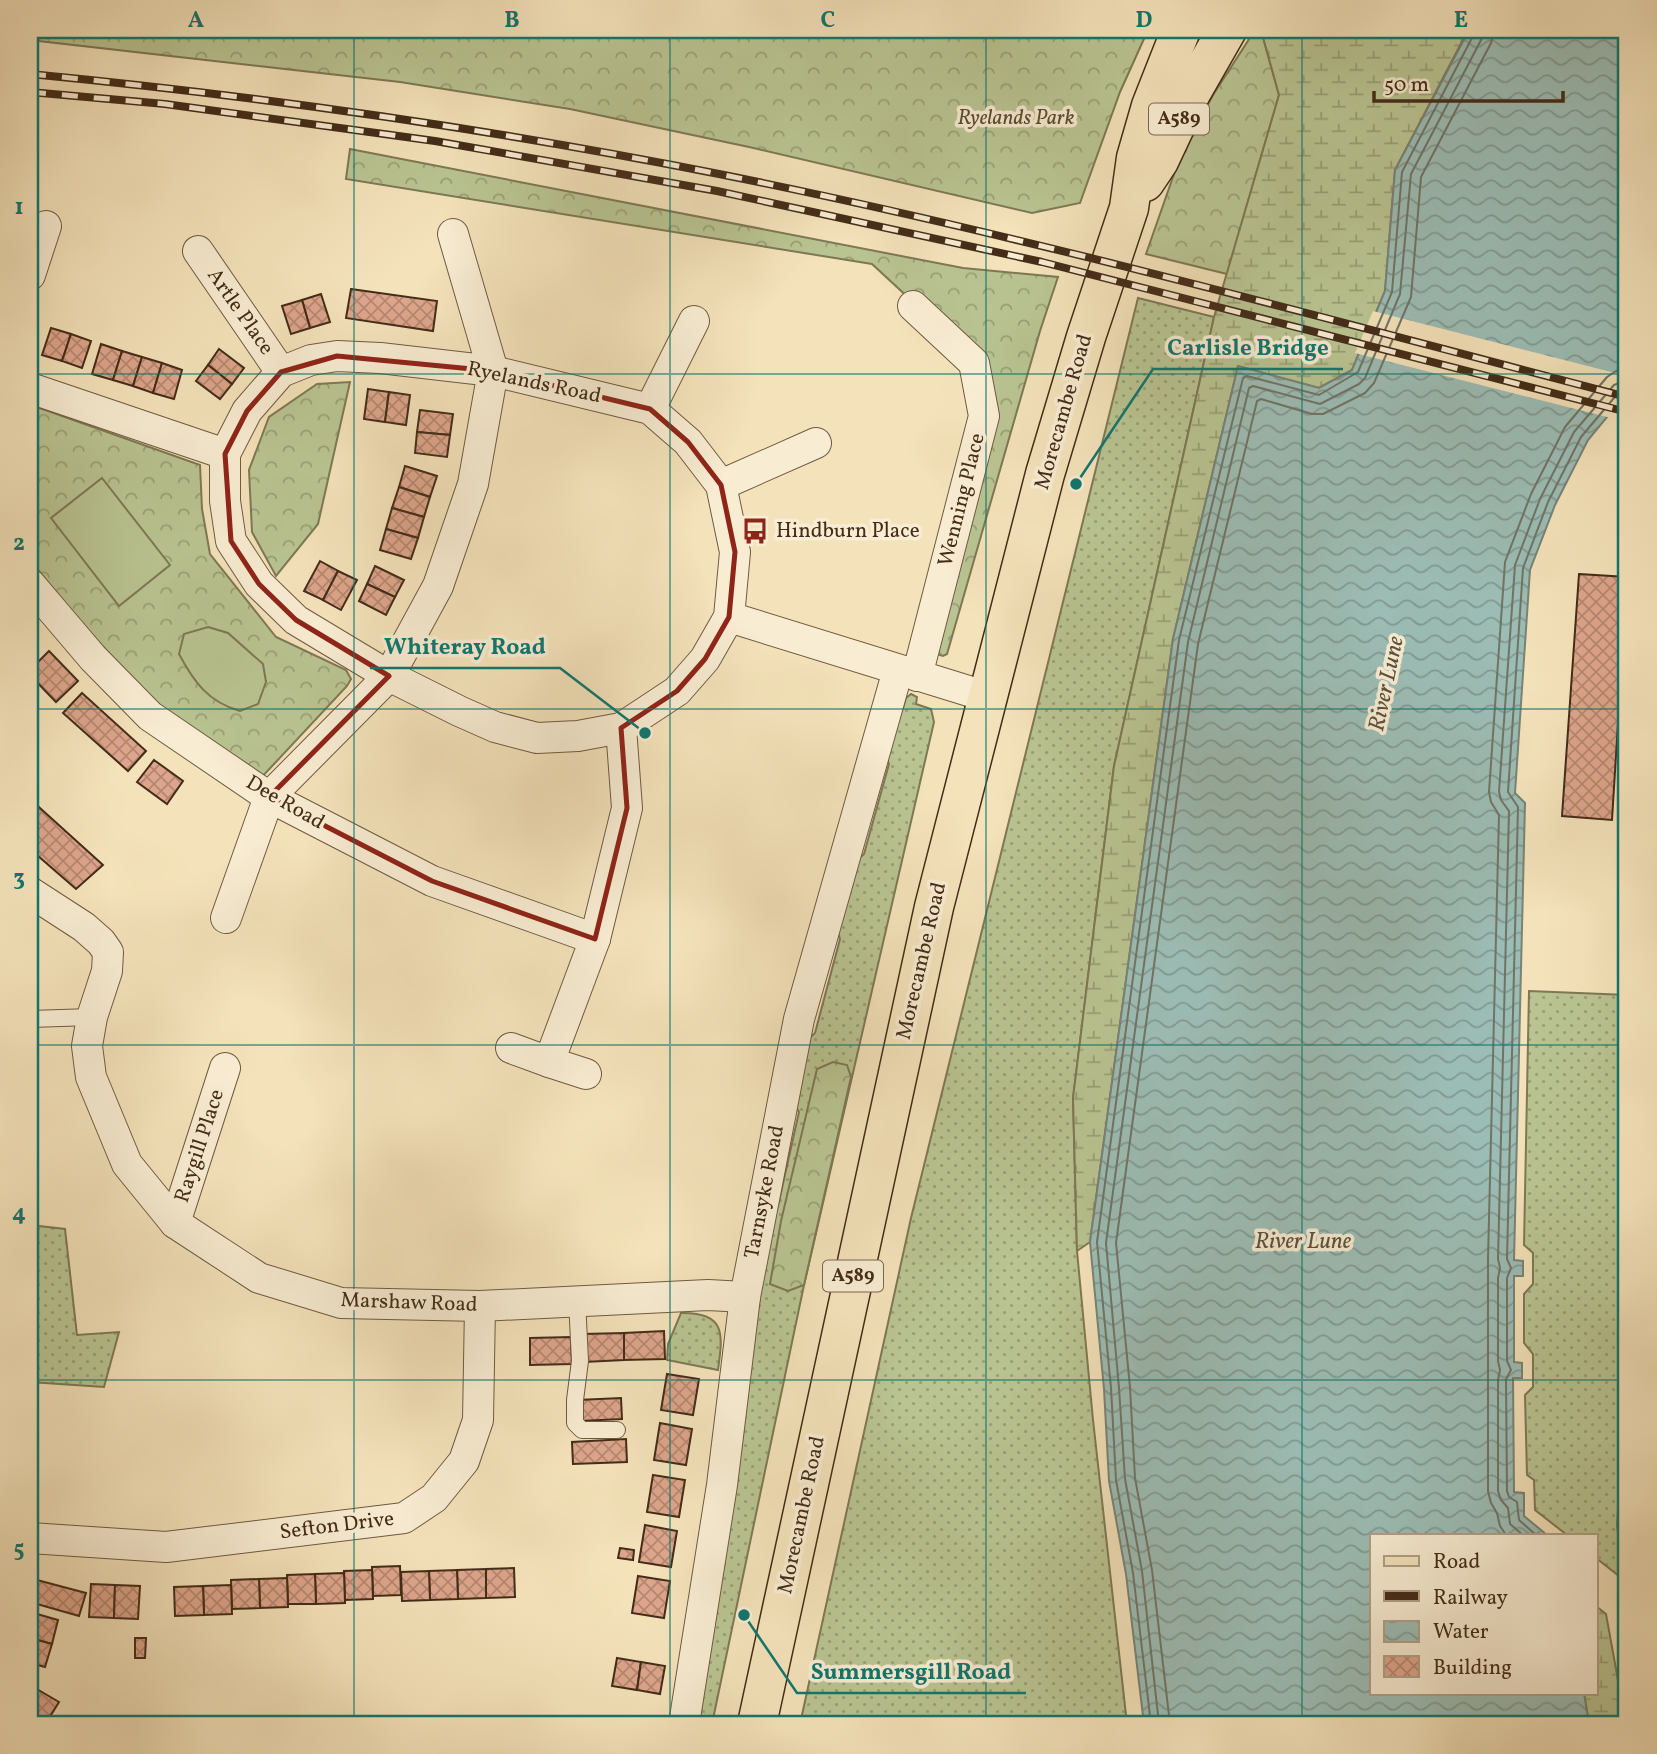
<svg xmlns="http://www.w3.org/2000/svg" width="1657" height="1754" font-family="Vollkorn,serif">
<defs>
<pattern id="grass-dots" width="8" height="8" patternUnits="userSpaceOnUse" patternTransform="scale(1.75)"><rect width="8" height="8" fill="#b9c492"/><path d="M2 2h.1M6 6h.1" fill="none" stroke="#989f76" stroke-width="1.8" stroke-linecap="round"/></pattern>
<pattern id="forest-crowns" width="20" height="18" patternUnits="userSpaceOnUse" patternTransform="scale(1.75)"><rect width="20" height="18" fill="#b9c492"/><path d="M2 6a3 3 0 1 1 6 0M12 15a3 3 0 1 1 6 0" fill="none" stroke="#989f76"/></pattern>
<pattern id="wetland-marsh" width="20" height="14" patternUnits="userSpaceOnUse" patternTransform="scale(1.75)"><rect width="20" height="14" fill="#b9c492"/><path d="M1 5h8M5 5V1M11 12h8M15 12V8" fill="none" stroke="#989f76"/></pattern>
<pattern id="water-waves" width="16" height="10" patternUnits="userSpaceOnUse" patternTransform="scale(1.75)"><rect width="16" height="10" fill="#9cbdb5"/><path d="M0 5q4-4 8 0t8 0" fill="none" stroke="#819a92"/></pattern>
<pattern id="building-cross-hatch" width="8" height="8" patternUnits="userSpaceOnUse" patternTransform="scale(1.75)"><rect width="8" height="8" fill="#dda58b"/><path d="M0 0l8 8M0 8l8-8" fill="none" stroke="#b58771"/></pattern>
</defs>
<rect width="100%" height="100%" fill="#f4e2ba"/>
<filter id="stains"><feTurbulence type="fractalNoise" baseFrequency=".00286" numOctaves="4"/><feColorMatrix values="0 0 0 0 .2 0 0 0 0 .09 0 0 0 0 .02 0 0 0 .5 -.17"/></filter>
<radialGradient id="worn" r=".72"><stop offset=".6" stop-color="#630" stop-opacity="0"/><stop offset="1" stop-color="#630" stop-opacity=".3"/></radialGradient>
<!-- grass -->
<g fill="url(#grass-dots)" stroke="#7e7855" stroke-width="2">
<path d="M1138,298l76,19 -100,449 -41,332 4,153 16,169 34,304h-327l111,-506z"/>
<path d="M911,694l6,3 -1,7 15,5 3,13 -130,563 -92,439 -18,-1 74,-501 10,-16 21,-94 -7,-12 12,-57 11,-10 25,-94 -5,-16 16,-57 13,-12 25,-90 -5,-14 13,-44 6,2 3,-10z"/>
<path d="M1529,991l98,4v365l-10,166 7,47 -5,3 -23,-18v-23h-29l-32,-25 -1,-30 -7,-5 -2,-80 8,-8v-33l-9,-11v-49l9,-10v-31l-9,-8z"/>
<path d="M30,1225l35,4 12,106 42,-3 -15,55 -74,-5z"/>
<path d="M681,1313c45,-1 42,21 37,57l-51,-10 1,-16z"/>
</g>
<!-- forest -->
<g fill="url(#forest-crowns)" stroke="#7e7855" stroke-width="2">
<path d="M30,30h1118l-28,62 -40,111 -48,10 -283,-66 -179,-38 -170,-27 -370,-42z"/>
<path d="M1255,30h6l18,65 -52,179 -81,-20 34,-97 33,-62z"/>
<path d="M350,149l613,119 95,9 -18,54 -93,323 -4,2 -6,-2 43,-290 -108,-100 -526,-85z"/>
<path d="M350,382l-32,142 -42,52 -24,-44 -3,-62 20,-53 48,-33z"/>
<path d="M34,406l166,59 2,44 8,45 66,83 70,33 5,9 -4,7 -87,93 -111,-82 -74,-81 -45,-56v-151z"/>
<path d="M833,1062l14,3 4,12 -47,208 -16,6 -18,-7 11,-63 36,-152z"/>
</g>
<!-- wetland -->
<g fill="url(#wetland-marsh)" stroke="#7e7855" stroke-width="2">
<path d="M1261,30h207l-73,140 -10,121 -33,79 -33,18 -81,-22 -65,273 -83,603 -13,9 -4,-153 41,-332 100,-449 65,-222z"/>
<path d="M1596,1606l10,8 20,110h-37l-5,-31h12z"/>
</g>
<!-- pitch -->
<g fill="#b9c492" stroke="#7e7855" stroke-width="2">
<path d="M102,478l68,87 -51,41 -68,-88z"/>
<path d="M208,627l20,6 35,31 3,18 -8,22 -18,7c-32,-9 -46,-29 -61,-57l5,-20z"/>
</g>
<!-- water -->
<path fill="url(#water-waves)" stroke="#798376" stroke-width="2" d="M1469,30h158v363l-39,47 -33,65 -25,65 -15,223 10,10 -11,457 9,1v15h-9v86l8,1v15h-9l1,114 10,1v23l23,19h-175v158h212l5,31h-445l-18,-150 -17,-93 -5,-92 -14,-147 83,-603 65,-273 81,22 33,-18 33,-79 10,-121z"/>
<!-- pier -->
<path fill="#f4e2ba" d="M1373,311l254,65v22l-16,20 -256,-65z"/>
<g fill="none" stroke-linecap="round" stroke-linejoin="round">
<!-- shore -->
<g stroke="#707466" stroke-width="2">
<path d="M1506,1535l-6,-9 -3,-13 -6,-10 -3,-12v-232l11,-444 -8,-13 -2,-10 16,-230 26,-68 34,-67 42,-50 9,-6 11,-1"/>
<path d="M1523,1535l-13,-11 -2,-16 -7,-8 -3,-9v-111l2,-10 -2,-9v-83l2,-10 -2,-9 11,-448 -8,-11 -2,-8 16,-227 25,-66 34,-67 40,-47 13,-5"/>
<path d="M1536,1535l-17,-15 -2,-18 -8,-5 -2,-6 -1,-112 5,-9 -4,-9v-83l4,-10 -4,-9 11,-452 -10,-15 15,-224 25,-66 33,-65 38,-45 8,-3"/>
<path d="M1151,1724l-18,-151 -17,-93 -5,-92 -14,-146 82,-602 64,-262 4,-2 72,19 39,-23 34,-80 10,-120 71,-136 1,-6"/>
<path d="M1159,1724l-17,-153 -17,-92 -6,-91 -13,-145 82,-601 61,-254 4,-2 67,18 39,-20 6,-6 35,-84 11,-120 70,-134 2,-10"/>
<path d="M1170,1724l-18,-154 -17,-92 -5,-91 -14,-144 82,-599 59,-243 4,-2 51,15h11l42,-21 9,-10 37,-86 10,-120 70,-134 3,-13"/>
</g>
</g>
<!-- building -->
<g fill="url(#building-cross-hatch)" stroke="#442c18" stroke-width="2">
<path d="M351,289l86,12 -4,30 -87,-13z"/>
<path d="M321,294l9,28 -20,6 -8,-28z"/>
<path d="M302,300l8,28 -19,6 -9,-28z"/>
<path d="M51,328l20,6 -9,27 -20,-6z"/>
<path d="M71,334l20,7 -9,27 -20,-7z"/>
<path d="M101,344l21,7 -9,29 -21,-6z"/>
<path d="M219,349l25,19 -12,16 -24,-19z"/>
<path d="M122,351l20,6 -9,29 -20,-6z"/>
<path d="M142,357l20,6 -9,30 -20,-7z"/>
<path d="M162,363l20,7 -8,29 -21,-6z"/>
<path d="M208,365l24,19 -12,15 -24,-18z"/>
<path d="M368,389l21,3 -4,30 -21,-3z"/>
<path d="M389,392l21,3 -4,30 -21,-3z"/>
<path d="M420,410l33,4 -3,21 -33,-3z"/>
<path d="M417,432l33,3 -3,22 -32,-4z"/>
<path d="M405,466l32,10 -7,21 -31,-10z"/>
<path d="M399,487l31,10 -6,20 -32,-9z"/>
<path d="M392,508l32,9 -6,21 -32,-9z"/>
<path d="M386,529l32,9 -7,21 -31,-9z"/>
<path d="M320,561l18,10 -15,29 -19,-9z"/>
<path d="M375,566l29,14 -9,17 -28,-13z"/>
<path d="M338,571l19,9 -16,30 -18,-10z"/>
<path d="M1579,574l48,3 -15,243 -50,-4z"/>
<path d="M367,584l28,13 -9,18 -27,-14z"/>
<path d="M49,651l29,30 -22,21 -26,-27v-5z"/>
<path d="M82,693l64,58 -18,20 -65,-58z"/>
<path d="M154,760l29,21 -16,23 -30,-22z"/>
<path d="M30,799l73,66 -27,24 -46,-40z"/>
<path d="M664,1331l1,28 -41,1v-27z"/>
<path d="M624,1333v27l-40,2 -1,-28z"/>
<path d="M571,1337l1,27 -42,1v-27z"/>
<path d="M667,1374l32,5 -6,36 -32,-5z"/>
<path d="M621,1398l1,21 -42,2 -2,-21z"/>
<path d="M660,1423l32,6 -6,36 -32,-5z"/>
<path d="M626,1439l1,23 -54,2 -1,-22z"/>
<path d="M653,1475l32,5 -6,37 -32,-5z"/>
<path d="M645,1525l32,6 -6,36 -32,-5z"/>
<path d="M620,1548l14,2 -1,10 -15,-2z"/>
<path d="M400,1566l1,29 -28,1 -1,-29z"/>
<path d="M514,1568l1,29 -29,1v-29z"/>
<path d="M486,1569v29l-28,1 -1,-29z"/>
<path d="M372,1570l1,29 -28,1 -1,-29z"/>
<path d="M457,1570l1,29 -28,1 -1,-29z"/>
<path d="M429,1571l1,29 -28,1 -1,-29z"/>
<path d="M344,1573l1,30 -29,1 -1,-30z"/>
<path d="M315,1574l1,30h-28l-1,-29z"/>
<path d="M638,1576l32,5 -6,37 -32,-5z"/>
<path d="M287,1578l1,29 -28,1 -1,-29z"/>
<path d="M259,1579l1,29 -28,1 -1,-29z"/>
<path d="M37,1580l49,13 -7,23 -49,-14z"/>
<path d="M91,1584l24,1 -1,33 -25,-1z"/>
<path d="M115,1585l25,1 -2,33 -24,-1z"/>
<path d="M231,1585l1,29 -28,1 -1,-29z"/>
<path d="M203,1586l1,29 -29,1 -1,-29z"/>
<path d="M30,1612l28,8 -6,24 -22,-6z"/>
<path d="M30,1638l22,6 -7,23 -15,-4z"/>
<path d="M135,1638h11l-1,20h-10z"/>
<path d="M617,1658l24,4 -4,28 -25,-4z"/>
<path d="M641,1662l24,4 -5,28 -23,-4z"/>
<path d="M30,1685l29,17 -13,21 -16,-10z"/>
</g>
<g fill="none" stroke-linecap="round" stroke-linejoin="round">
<!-- lane casing -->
<g stroke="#705a40" stroke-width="18">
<g id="lane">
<path d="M30,1019l62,-2"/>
<path d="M577,1300l3,61 -5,39v23l7,7h35"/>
</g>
</g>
<!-- street casing -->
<g stroke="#705a40" stroke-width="32">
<g id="street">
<path d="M198,251l83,121"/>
<path d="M30,275l16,-49"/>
<path d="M913,306l61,57 10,53 -67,260"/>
<path d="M337,356l43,2 113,13 157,38 38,33 33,43 14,67 -6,65 -24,42 -28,32 -56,37 -43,8 -41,2 -42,-11 -36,-16 -70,-35 -93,-56 -37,-36 -28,-43 -6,-40v-47l22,-43 34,-39 30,-12z"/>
<path d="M30,388l195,66"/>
<path d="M650,409l44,-88"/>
<path d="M721,485l95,-42"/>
<path d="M30,584l63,74 57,58 119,81 163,84 163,58"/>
<path d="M729,617l259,80"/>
<path d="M30,892l54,35 17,15 7,10 -1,19 -15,46 -5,29 4,31 36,87 48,59 84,55 82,25 139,3 228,-11 37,2"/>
<path d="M226,918l43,-121 120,-121 49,-90 35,-102 20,-113 -40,-137"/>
<path d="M511,1048l38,14 46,-123 32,-131 -6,-80"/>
<path d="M549,1062l37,12"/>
<path d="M175,1223l50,-155"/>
<path d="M30,1538l136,9 238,-29 30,-20 30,-37 14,-41 2,-114"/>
<path d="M684,1724l38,-239 23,-188 54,-278 99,-349"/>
</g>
</g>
<!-- primary casing -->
<g stroke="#442c18" stroke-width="41">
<g id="primary">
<path d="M1145,182l14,-21 32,-68 36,-63"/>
<path d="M757,1724l177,-817 111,-433 41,-137 43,-129 7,-50 15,-52 30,-76"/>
</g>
</g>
<!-- lane -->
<use href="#lane" stroke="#f8ecd2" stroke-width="16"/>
<!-- street -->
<use href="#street" stroke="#f8ecd2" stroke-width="30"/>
<!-- primary -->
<use href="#primary" stroke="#f4e2ba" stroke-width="38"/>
<!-- rail casing -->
<g stroke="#442c18" stroke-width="8">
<g id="rail">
<path d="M30,74c231,22 461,55 689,100 306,61 607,145 908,223"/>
<path d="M30,92l135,12 270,37 282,50 325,71 585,150"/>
</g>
</g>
<!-- rail -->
<use href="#rail" stroke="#f8ecd2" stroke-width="5" stroke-dasharray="16" stroke-linecap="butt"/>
</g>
<!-- marked area -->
<path fill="none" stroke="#8f2418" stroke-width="5" stroke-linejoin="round" d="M337,356l156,15 157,38 38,33 33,43 14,67 -6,65 -24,42 -28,32 -56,37 6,80 -32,131 -163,-58 -163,-84 120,-121 -93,-56 -37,-36 -28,-43 -6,-87 22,-43 34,-39z"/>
<!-- grid -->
<path fill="none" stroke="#0f766e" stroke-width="2" stroke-opacity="0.55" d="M354,30v1694M670,30v1694M986,30v1694M1302,30v1694M30,374h1597M30,709h1597M30,1045h1597M30,1380h1597"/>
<!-- icons -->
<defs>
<g id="bus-bare" transform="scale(2.1)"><path d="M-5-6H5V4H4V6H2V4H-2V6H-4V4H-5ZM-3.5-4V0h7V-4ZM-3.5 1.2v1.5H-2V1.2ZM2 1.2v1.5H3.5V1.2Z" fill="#8f2418" stroke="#f8ecd2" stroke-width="2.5" paint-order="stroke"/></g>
</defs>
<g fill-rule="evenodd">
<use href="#bus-bare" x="755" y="531"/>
</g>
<g text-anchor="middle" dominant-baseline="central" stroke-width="7" stroke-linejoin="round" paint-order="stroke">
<!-- shield labels -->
<g fill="#f8ecd2" stroke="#7a6650" stroke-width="2">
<rect x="1149" y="103.5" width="60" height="31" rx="5"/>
<rect x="823" y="1260.5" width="60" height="31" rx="5"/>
</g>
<g font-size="19" font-weight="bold" fill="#442c18">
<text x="1179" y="119">A589</text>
<text x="853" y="1276">A589</text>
</g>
<!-- park labels -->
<g font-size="21" font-style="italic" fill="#5b4a30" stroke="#f8ecd2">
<text x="1016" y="118">Ryelands Park</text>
</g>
<!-- street labels -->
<g font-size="21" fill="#442c18" stroke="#f8ecd2">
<text transform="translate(240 312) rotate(55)">Artle Place</text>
<text transform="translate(534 383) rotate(12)">Ryelands Road</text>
<text transform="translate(1064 412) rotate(-74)">Morecambe Road</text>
<text transform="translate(962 500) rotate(-76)">Wenning Place</text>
<text transform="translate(285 803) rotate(30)">Dee Road</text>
<text transform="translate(922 961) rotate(-77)">Morecambe Road</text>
<text transform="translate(200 1146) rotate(-72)">Raygill Place</text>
<text transform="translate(765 1192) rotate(-79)">Tarnsyke Road</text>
<text transform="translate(409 1303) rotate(2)">Marshaw Road</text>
<text transform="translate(802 1515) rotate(-78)">Morecambe Road</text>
<text transform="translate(337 1526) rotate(-7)">Sefton Drive</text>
</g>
<!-- poi labels -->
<g font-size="21" fill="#442c18" stroke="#f8ecd2" text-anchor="start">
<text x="776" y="531">Hindburn Place</text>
</g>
<!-- water labels -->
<g font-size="23" font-style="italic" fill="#5a503f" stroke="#f8ecd2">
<text transform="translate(1387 684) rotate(-78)">River Lune</text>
<text x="1303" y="1242">River Lune</text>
</g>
</g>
<!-- callouts -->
<path fill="none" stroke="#0f766e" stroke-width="2.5" d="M1076 484L1153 369H1343M645 733L560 668H370M744 1615L797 1693H1026"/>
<g fill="#0f766e" stroke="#f8ecd2" stroke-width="2.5">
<circle cx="1076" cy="484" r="7"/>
<circle cx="645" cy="733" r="7"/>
<circle cx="744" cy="1615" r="7"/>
</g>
<g font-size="23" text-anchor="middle" font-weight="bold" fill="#0f766e" stroke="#f8ecd2" stroke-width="7" stroke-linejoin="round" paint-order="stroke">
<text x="1248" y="355">Carlisle Bridge</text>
<text x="465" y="654">Whiteray Road</text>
<text x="911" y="1679">Summersgill Road</text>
</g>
<!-- margin -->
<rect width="1657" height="1754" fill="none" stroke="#f4e2ba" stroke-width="77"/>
<!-- legend -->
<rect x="1370" y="1534" width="228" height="161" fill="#f8ecd2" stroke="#b09f88" stroke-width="2"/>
<rect x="1384" y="1556" width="35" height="10" fill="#f4e2ba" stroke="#b09f88" stroke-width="2"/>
<text x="1433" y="1568" font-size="21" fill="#442c18">Road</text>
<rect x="1384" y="1591" width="35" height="10" fill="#442c18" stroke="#b09f88" stroke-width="2"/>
<text x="1433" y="1604" font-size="21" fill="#442c18">Railway</text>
<rect x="1384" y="1621" width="35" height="21" fill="url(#water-waves)" stroke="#b09f88" stroke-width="2"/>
<text x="1433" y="1638" font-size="21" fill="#442c18">Water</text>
<rect x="1384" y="1656" width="35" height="21" fill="url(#building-cross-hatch)" stroke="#b09f88" stroke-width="2"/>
<text x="1433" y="1674" font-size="21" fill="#442c18">Building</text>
<!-- scale -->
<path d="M1374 91v10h189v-10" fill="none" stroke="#442c18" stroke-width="3.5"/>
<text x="1384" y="91" font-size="21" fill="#442c18" stroke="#f8ecd2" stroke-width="5" paint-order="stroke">50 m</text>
<rect x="38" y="38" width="1580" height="1678" fill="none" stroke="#0f766e" stroke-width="2.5"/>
<g font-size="23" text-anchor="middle" font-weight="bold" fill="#0f766e">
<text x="196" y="27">A</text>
<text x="512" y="27">B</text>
<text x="828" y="27">C</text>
<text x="1144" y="27">D</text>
<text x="1461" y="27">E</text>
<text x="19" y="214">1</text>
<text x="19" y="550">2</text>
<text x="19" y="885">3</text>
<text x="19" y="1220">4</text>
<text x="19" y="1556">5</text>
</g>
<rect width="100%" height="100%" filter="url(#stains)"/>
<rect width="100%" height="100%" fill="url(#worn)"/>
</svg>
